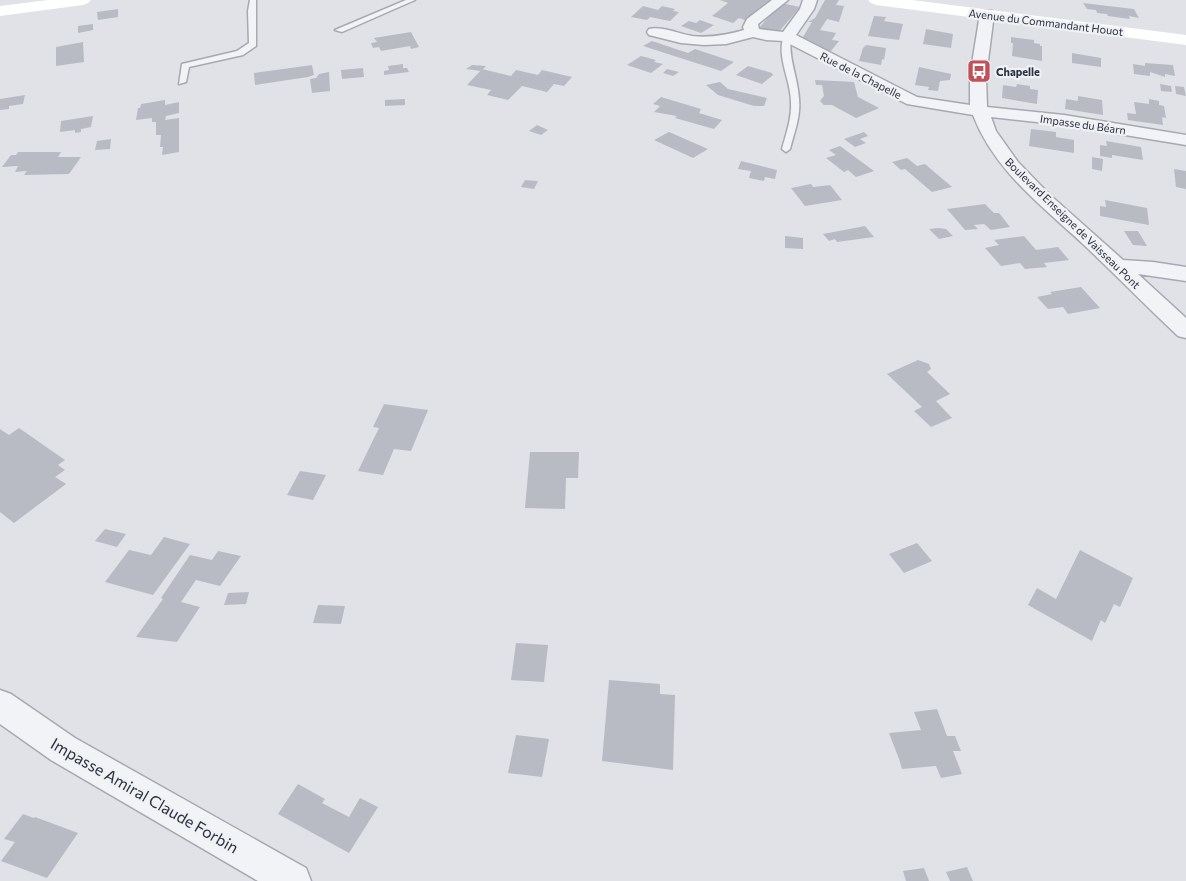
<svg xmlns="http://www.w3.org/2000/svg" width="1186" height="881" font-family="Commissioner,sans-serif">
<rect width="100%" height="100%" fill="#e0e2e7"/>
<!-- building -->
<g fill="#b8bbc4">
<path d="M775,0l-28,21 -8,-3 -6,5 -21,-7 16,-13 -8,-3z"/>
<path d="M825,0h14l-3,5 8,1 -5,16 -12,-3 -7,11 16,3 -4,7 7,1 -8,10 -31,-9 12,-20h-4l7,-4z"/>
<path d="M781,3l19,4 -23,27 -19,-5z"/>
<path d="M1083,3l51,6 5,9 -10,-2 1,3 -22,-3 -1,-2 -10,-1 -1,-3 -9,-1z"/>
<path d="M643,6l15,4 4,-4 13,3 -2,2 6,1 -9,9 -20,-4 -3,3 -16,-3z"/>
<path d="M118,9v8l-20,3 -1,-8z"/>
<path d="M874,16l12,1 -2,4 19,3 -4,16 -31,-4z"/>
<path d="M700,20l14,5 -13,8 -20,-7 8,-5 7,2z"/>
<path d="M93,24v6l-15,3v-7z"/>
<path d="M926,29l27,5 -2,14 -28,-4z"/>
<path d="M411,32l8,15 -8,2 -1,-3 -29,5 -2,-4 -6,1 -2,-5 6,-1 -3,-4z"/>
<path d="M1011,37l23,3v3l6,1v2h2v15l-30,-5 1,-13h-2z"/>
<path d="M652,41l36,12 7,-4 39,13 -13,9 -78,-25z"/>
<path d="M83,42l1,20 -28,4v-19z"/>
<path d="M866,45l20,3 -2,12 -2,-1 -1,6 -22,-4 4,-13z"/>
<path d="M1072,53l29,5v9l-29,-4z"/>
<path d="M641,56l15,4 -2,2 9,2 -12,9 -24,-8z"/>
<path d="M1145,63l28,2 2,11 -10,-2v3l-15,-5v4l-16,-2 -1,-10 12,2z"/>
<path d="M403,64v4h4l2,4 -25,3v-4l5,-1 -1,-4z"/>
<path d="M312,65l2,10 -6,2 -53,8 -1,-12z"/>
<path d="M472,65l14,1 -5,5 -15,-2z"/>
<path d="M748,66l24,7 1,2 -11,9 -26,-9z"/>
<path d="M919,67l32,7 -1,6 -10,1 -2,10 -10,-1 1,-3 -14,-2z"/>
<path d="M363,68l1,9 -22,2 -1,-9z"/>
<path d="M482,69l29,7 5,-6 22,5 4,-5 30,7 -8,9 -10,-2 -7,8 -25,-6 -14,14 -21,-5 4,-5 -24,-5z"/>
<path d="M667,69l12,3 -6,4 -10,-3z"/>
<path d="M329,72l1,19 -18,2 -2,-14 6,-1 3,-4z"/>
<path d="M815,80l39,2 4,15 21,11 -23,10 -24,-13h-8l-4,-4 4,-5 -2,-11h-6z"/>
<path d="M720,82l8,7 39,9 -3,8h-10l-36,-11 -12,-10z"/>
<path d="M1017,84l13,2v3l8,1 -1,14 -35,-6 1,-13 13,2z"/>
<path d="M1160,84l11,2 1,6 -11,-1z"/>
<path d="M1175,86l9,1 2,9 -10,-2z"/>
<path d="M25,95l-2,9 -14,2v3l-9,1v-11z"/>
<path d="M1078,96l24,4 1,15 -38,-6 1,-10 12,2z"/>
<path d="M661,97l40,12 -2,4 23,7 -8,9 -39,-11 2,-2 -23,-4 6,-6 -7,-2z"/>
<path d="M405,99v6l-20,1v-6z"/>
<path d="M1149,99l10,2v4l5,1 2,12 -4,-1 1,8 -35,-5 -1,-7 9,1 -2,-12 15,2z"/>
<path d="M165,100v5l14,-3v11l-13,3 -1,4 14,-2v34l-17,3 1,-8h-3l1,-12h-5v-13h-4v-4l-16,2 2,-12h2l1,-4z"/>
<path d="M93,116l-2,11 -10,2v3l-6,1v-3l-15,2 1,-11z"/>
<path d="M537,125l11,5 -7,5 -12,-4z"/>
<path d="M1031,129l25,3v5l18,3v13l-45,-7z"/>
<path d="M669,132l39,17 -15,9 -39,-18z"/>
<path d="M864,132l4,4 -8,3 6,4 -11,4 -11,-8z"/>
<path d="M111,139l-1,10 -15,1 2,-9z"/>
<path d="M1106,141l35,6 2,13 -31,-5v3l-12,-2v-11l7,1z"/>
<path d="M840,146l34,25 -18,6 -8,-7 -4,2 -18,-14 10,-3 -7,-5z"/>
<path d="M18,152h43l-3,5h23l-12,17 -45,1 3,-4 -12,1 3,-6 -16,1 9,-12h5z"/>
<path d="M1092,157l11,2 -1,12 -10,-2z"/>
<path d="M907,158l10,8 8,-2 27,23 -20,5 -27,-23 -4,1 -9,-8z"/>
<path d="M741,161l36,9 -2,9 -10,-2 -1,4 -15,-3 2,-7 -13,-2z"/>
<path d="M1174,169l12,2v18l-10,-2z"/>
<path d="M525,180l13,1 -4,8 -13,-2z"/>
<path d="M811,184l2,3 17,-2 12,15 -37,6 -14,-18z"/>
<path d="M1105,200l42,8 2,17 -49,-9v-10l6,1z"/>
<path d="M985,204l9,9h5l11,14 -19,3 -7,-6 -10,1 4,4 -13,1 -18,-21z"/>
<path d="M865,226l9,11 -37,5 -2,-3 -6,2 -6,-7z"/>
<path d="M939,228l7,1 7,7 -14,3 -10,-10z"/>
<path d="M1124,231h14l9,15 -14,-1z"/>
<path d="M785,236l18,2v11l-18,-1z"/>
<path d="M1024,236l12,14 22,-3 11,13 -25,3 3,4 -22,2 -5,-6 -19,3 -16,-18 14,-3 -5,-5z"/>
<path d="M1081,287l19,21 -32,6 -5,-7 -15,2 -11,-12 15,-3 -2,-2z"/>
<path d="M918,360l11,4 2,5 -4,3 23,22 -14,7 16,17 -21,9 -17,-16 8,-4 -35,-33z"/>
<path d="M384,404l44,6 -17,41 -17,-2 -11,26 -25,-4 21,-43 -6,-1z"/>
<path d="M19,428l46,32 -7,5 7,5 -10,7 11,7 -52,39 -14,-11v-83l9,6z"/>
<path d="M530,452h49l-1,26h-12l-1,31 -40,-1z"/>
<path d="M300,471l26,4 -13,25 -26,-5z"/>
<path d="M105,529l21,5 -9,13 -22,-6z"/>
<path d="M164,537l26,7 -37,51 -48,-13 24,-32 22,5z"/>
<path d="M917,543l15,18 -28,12 -15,-19z"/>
<path d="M1080,550l53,28 -13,29 -6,-3 -9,19 -4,-3 -9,21 -64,-36 9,-17 19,11z"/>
<path d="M218,551l23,5 -21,30 -24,-6 -15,22 19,5 -23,35 -41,-5 27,-38 -2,-1 29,-43 22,5z"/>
<path d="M249,592l-3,12 -22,1 4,-12z"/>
<path d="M318,605l27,1 -4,18 -28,-1z"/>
<path d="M516,643l32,2 -4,37 -33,-2z"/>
<path d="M609,680l51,4v10l15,1 -2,75 -71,-9z"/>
<path d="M937,709l10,27h8l6,15h-8l9,23 -21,4 -5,-12 -34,3 -3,-10 -10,-26 32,-3 -7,-18z"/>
<path d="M516,735l33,4 -7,38 -34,-4z"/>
<path d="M298,784l27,15 -3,4 27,14 11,-19 18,9 -29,46 -71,-39z"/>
<path d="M23,814l11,4 1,-1 43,16 -31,45 -46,-17 14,-19 -11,-3z"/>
<path d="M967,867l6,14h-23l-4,-9z"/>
<path d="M924,868l5,13h-23l-3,-10z"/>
</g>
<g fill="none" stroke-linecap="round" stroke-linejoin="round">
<!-- service casing -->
<g stroke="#a6a9b1" stroke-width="3">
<g id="service">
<path d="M250,0h6v46l-13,9 -54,12 -3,15 -7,2 3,-20 55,-13 12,-8 -1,-32z"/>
<path d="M406,0h9l-73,32 -7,-2z"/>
<path d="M784,35l7,2c-3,22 7,40 8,62 2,17 -5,34 -9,50l-4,3 -4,-3c4,-15 10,-31 9,-47 0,-22 -15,-45 -7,-67z"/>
</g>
</g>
<!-- minor casing -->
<g stroke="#a6a9b1" stroke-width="3">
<g id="minor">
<path d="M772,0h16l-30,24 1,5 24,3 17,-23 3,-9h14l-3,9 -18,26 121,62 53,8v-29l10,-62 2,-3h10l2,3 -8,62 1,31 77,8 122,20v10l-122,-20 -73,-8 5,14 22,31 31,32 74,66 30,2 33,5v14l-48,-7 48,44v20l-8,-2c-32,-30 -63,-62 -95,-92 -42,-39 -89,-74 -110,-129l-66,-11 -123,-63 -18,-1 -13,-3 -27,7 -22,1 -23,-2 -32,-8 -2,-3 2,-3c13,-3 30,5 43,7 18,2 35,-1 52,-6l-1,-3 4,-8z"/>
<path d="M0,690l11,4 64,44 231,130 5,13h-53l-207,-121 -51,-36z"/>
</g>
</g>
<!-- service -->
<use href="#service" fill="#f2f3f6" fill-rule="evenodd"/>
<!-- minor -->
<use href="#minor" fill="#f2f3f6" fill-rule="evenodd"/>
<!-- secondary -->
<g fill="#fff" fill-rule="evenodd">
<path d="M48,0h43l-3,3 -5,2 -83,11v-10z"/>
<path d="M868,0h44l274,35v10l-310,-40 -5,-2z"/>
</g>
</g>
<!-- icons -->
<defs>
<g id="bus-square" transform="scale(1.25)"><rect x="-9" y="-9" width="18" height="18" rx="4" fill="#c0515a" stroke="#eff1f5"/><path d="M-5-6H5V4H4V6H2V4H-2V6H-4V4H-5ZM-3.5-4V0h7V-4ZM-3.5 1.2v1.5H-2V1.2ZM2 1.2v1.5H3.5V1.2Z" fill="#fff"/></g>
</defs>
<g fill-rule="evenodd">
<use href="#bus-square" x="979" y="71"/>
</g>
<g text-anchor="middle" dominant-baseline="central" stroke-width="4.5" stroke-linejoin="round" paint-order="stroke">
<!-- far-street labels -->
<g font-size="11" fill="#2a303d" stroke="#eff1f5">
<text transform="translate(1046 22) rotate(7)">Avenue du Commandant Houot</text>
<text transform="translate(861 75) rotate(27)">Rue de la Chapelle</text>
<text transform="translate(1083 124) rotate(8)">Impasse du Béarn</text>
<text transform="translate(1073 223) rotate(44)">Boulevard Enseigne de Vaisseau Pont</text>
</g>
<!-- far-poi labels -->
<g font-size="11" font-weight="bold" fill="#2a303d" stroke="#eff1f5" text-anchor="start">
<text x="996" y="71">Chapelle</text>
</g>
<!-- near-street labels -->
<g font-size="16" fill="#2a303d" stroke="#eff1f5">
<text transform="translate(145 795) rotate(30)">Impasse Amiral Claude Forbin</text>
</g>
</g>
</svg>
